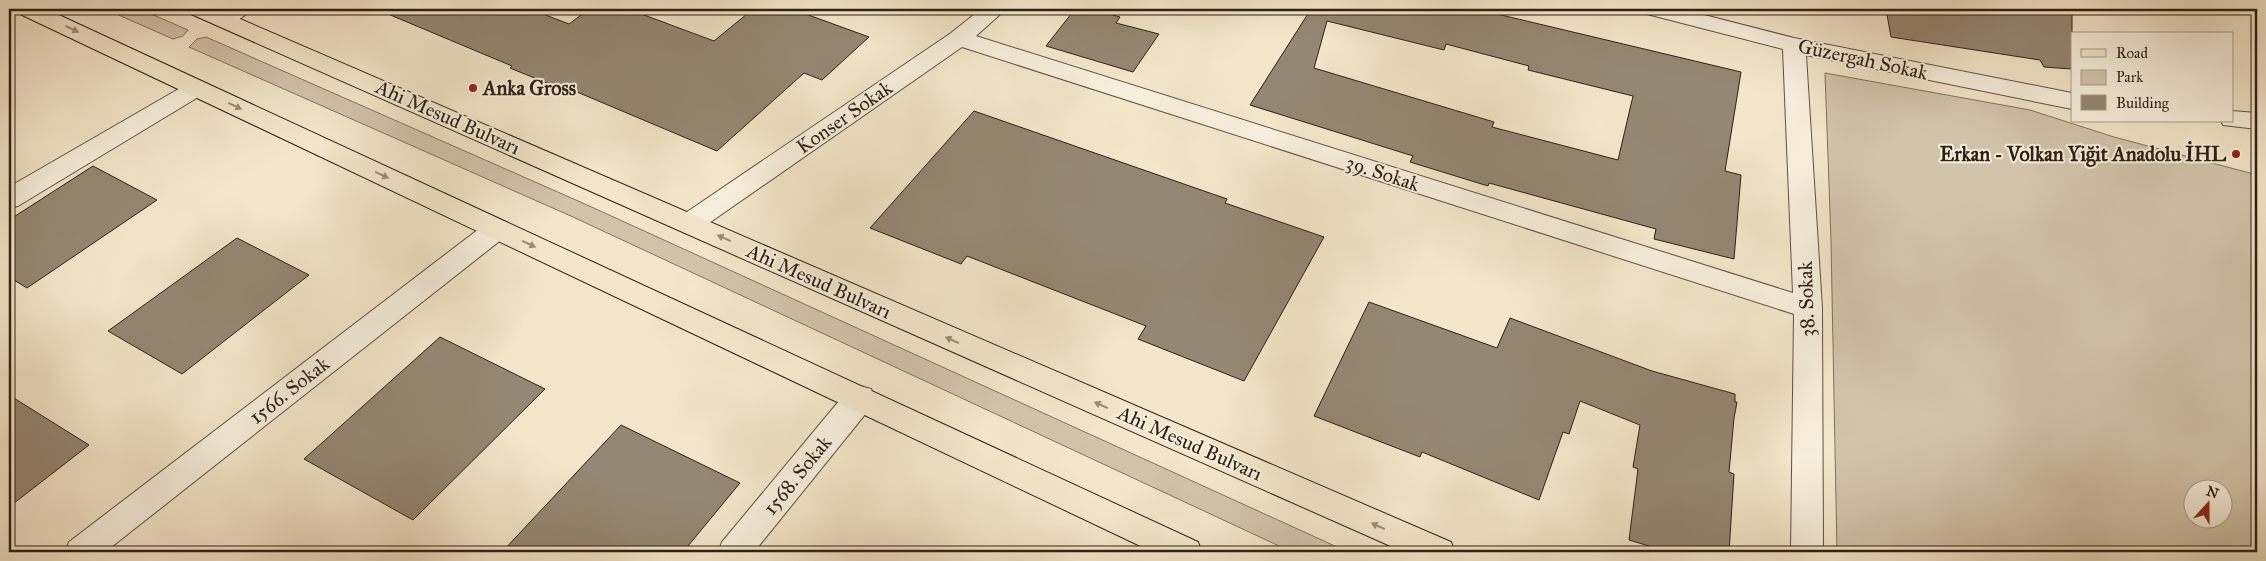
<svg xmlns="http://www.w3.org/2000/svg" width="2266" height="561" font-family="'IM FELL Great Primer',serif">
<rect width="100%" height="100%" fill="#f3e6ca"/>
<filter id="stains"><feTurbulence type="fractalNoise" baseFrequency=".004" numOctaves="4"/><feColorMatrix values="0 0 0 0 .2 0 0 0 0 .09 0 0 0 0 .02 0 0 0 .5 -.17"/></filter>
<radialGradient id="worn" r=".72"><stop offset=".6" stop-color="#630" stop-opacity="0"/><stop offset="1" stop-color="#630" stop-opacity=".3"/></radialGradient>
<!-- green -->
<g fill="#d2c4ab" stroke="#807260" fill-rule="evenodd">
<path d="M105,9h35l48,21 -5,6 -10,3z"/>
<path d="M206,37l379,167 763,348h-56l-719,-335 -384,-170 8,-8z"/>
<path d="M1825,73l205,37 84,27 136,36 7,11v368h-420l-6,-311zM2194,488h30v30h-30z"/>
</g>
<!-- building -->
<g fill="#948773" stroke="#2e2015" fill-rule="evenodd">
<path d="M376,9h154l39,15 20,-15h39l86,32 39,-32h39l77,28 -47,43 -18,-7 -87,78 -140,-59 -3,2 -64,-26 2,-2z"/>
<path d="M1075,9h17l28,8 -4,6 43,11 -26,38 -87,-26z"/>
<path d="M1311,9h165l265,63 -16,99 16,4 -7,84 -80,-20 2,-10 -167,-46 -1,3 -78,-24 3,-6 -163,-51zM1327,21l117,29 2,-6 83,22 -1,4 105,26 -15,64 -126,-33 2,-5 -180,-54z"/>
<path d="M1886,9h186v60l-28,-2 -4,-7 -149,-23z"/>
<path d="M974,111l253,88 -2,4 99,34 -80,144 -106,-42 8,-13 -179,-70 -6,8 -91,-36z"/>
<path d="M93,166l64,34 -130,88 -18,-11v-57z"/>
<path d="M237,238l72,37 -127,99 -74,-43z"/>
<path d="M1369,302l128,46 13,-30 142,53 83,23v8h2l-3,16 -5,54 5,2 -5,78h-60l-40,-12 9,-71 -5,-2 7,-42 -60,-24 -11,33 -6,-2 -24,68 -117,-48 -2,5 -106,-41z"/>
<path d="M440,337l105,52 -132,131 -109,-61z"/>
<path d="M9,395l80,50 -80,62z"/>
<path d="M621,425l119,58 -57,69h-181z"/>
</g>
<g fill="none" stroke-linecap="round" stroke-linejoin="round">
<!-- minor casing -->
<g stroke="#5f5242" stroke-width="2">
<g id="minor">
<path d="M223,9h27c-7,11 -23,18 -36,15l-3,-5 3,-5z"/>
<path d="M981,9h25l-30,27 817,257 -10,-244 -136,-35 -3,-5h37l113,29 278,55v16l-266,-54 16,253 1,244h-32l3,-238 -832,-267 -263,183 -9,3 -9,-3 -4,-7 4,-7 270,-183z"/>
<path d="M197,80l8,3 4,5 -4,5 -187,113 -9,2v-21l180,-104z"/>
<path d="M2232,111l25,2v16l-34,-4 -2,-4h11z"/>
<path d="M497,219l9,3 4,7 -4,7 -401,316h-40l4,-10 419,-320z"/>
<path d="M860,386l11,3 4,9 -4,9 -117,145h-36l4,-10 127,-153z"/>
</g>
</g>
<!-- major casing -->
<g stroke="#2e2015" stroke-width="2">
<g id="major">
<path d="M17,9h29l1152,533 4,10h-49l-1133,-538z"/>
<path d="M188,9h29l1234,533 4,10h-51l-1213,-538z"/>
</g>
</g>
<!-- minor -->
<use href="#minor" fill="#f7efdd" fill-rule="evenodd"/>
<!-- major -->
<use href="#major" fill="#f3e6ca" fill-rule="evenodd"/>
</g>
<!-- one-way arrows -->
<defs><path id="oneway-solid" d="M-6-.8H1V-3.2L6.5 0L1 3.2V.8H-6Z" transform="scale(1.25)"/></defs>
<g fill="#9a8d79">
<use href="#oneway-solid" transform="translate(72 29) rotate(25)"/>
<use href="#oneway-solid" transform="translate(235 106) rotate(25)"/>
<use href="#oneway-solid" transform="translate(382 175) rotate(25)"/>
<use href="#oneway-solid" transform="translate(724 238) rotate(-156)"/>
<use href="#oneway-solid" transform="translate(529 244) rotate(25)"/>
<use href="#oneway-solid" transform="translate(952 340) rotate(-156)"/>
<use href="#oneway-solid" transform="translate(1101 405) rotate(-156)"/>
<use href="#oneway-solid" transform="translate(1378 526) rotate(-156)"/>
</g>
<!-- markers -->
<g fill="#8f2418" stroke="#f7efdd" stroke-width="2">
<circle cx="473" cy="88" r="5"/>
<circle cx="2236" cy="154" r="5"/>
</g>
<g text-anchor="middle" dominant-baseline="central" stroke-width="4" stroke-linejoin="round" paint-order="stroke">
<!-- street labels -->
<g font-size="20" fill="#2e2015" stroke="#f7efdd">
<text transform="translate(1863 59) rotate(12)">Güzergah Sokak</text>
<text transform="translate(448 117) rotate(24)">Ahi Mesud Bulvarı</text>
<text transform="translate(844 117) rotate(-35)">Konser Sokak</text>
<text transform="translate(1383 173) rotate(18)">39. Sokak</text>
<text transform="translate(819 281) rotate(24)">Ahi Mesud Bulvarı</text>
<text transform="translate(1806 299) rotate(-92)">38. Sokak</text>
<text transform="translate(289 390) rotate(-38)">1566. Sokak</text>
<text transform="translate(1190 443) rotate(24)">Ahi Mesud Bulvarı</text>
<text transform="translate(797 475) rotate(-51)">1568. Sokak</text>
</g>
<!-- poi labels -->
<g font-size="20" font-weight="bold" fill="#2e2015" stroke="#f7efdd" text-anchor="start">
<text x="483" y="88">Anka Gross</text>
<text x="2226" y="154" text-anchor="end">Erkan - Volkan Yiğit Anadolu İHL</text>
</g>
</g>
<!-- margin -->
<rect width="2266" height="561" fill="none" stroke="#f3e6ca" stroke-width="30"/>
<rect x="10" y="10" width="2246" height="541" fill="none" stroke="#2e2015" stroke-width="2.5"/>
<rect x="15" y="15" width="2236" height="531" fill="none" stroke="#2e2015"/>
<!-- legend -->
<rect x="2071" y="32" width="162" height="90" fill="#f7efdd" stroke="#a79c8d"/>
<rect x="2081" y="49" width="25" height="8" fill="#f3e6ca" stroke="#a79c8d"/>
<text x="2116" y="58" font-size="15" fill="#2e2015">Road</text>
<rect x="2081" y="70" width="25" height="15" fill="#d2c4ab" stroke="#a79c8d"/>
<text x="2116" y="82" font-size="15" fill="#2e2015">Park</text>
<rect x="2081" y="95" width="25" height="15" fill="#948773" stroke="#a79c8d"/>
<text x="2116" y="108" font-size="15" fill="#2e2015">Building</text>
<!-- north arrow -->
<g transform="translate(2208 504) rotate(21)"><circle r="24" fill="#f7efdd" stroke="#a79c8d"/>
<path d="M0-4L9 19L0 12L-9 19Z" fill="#8f2418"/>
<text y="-8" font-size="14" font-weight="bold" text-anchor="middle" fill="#2e2015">N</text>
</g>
<rect width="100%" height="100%" filter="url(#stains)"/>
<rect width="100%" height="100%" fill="url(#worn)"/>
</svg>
